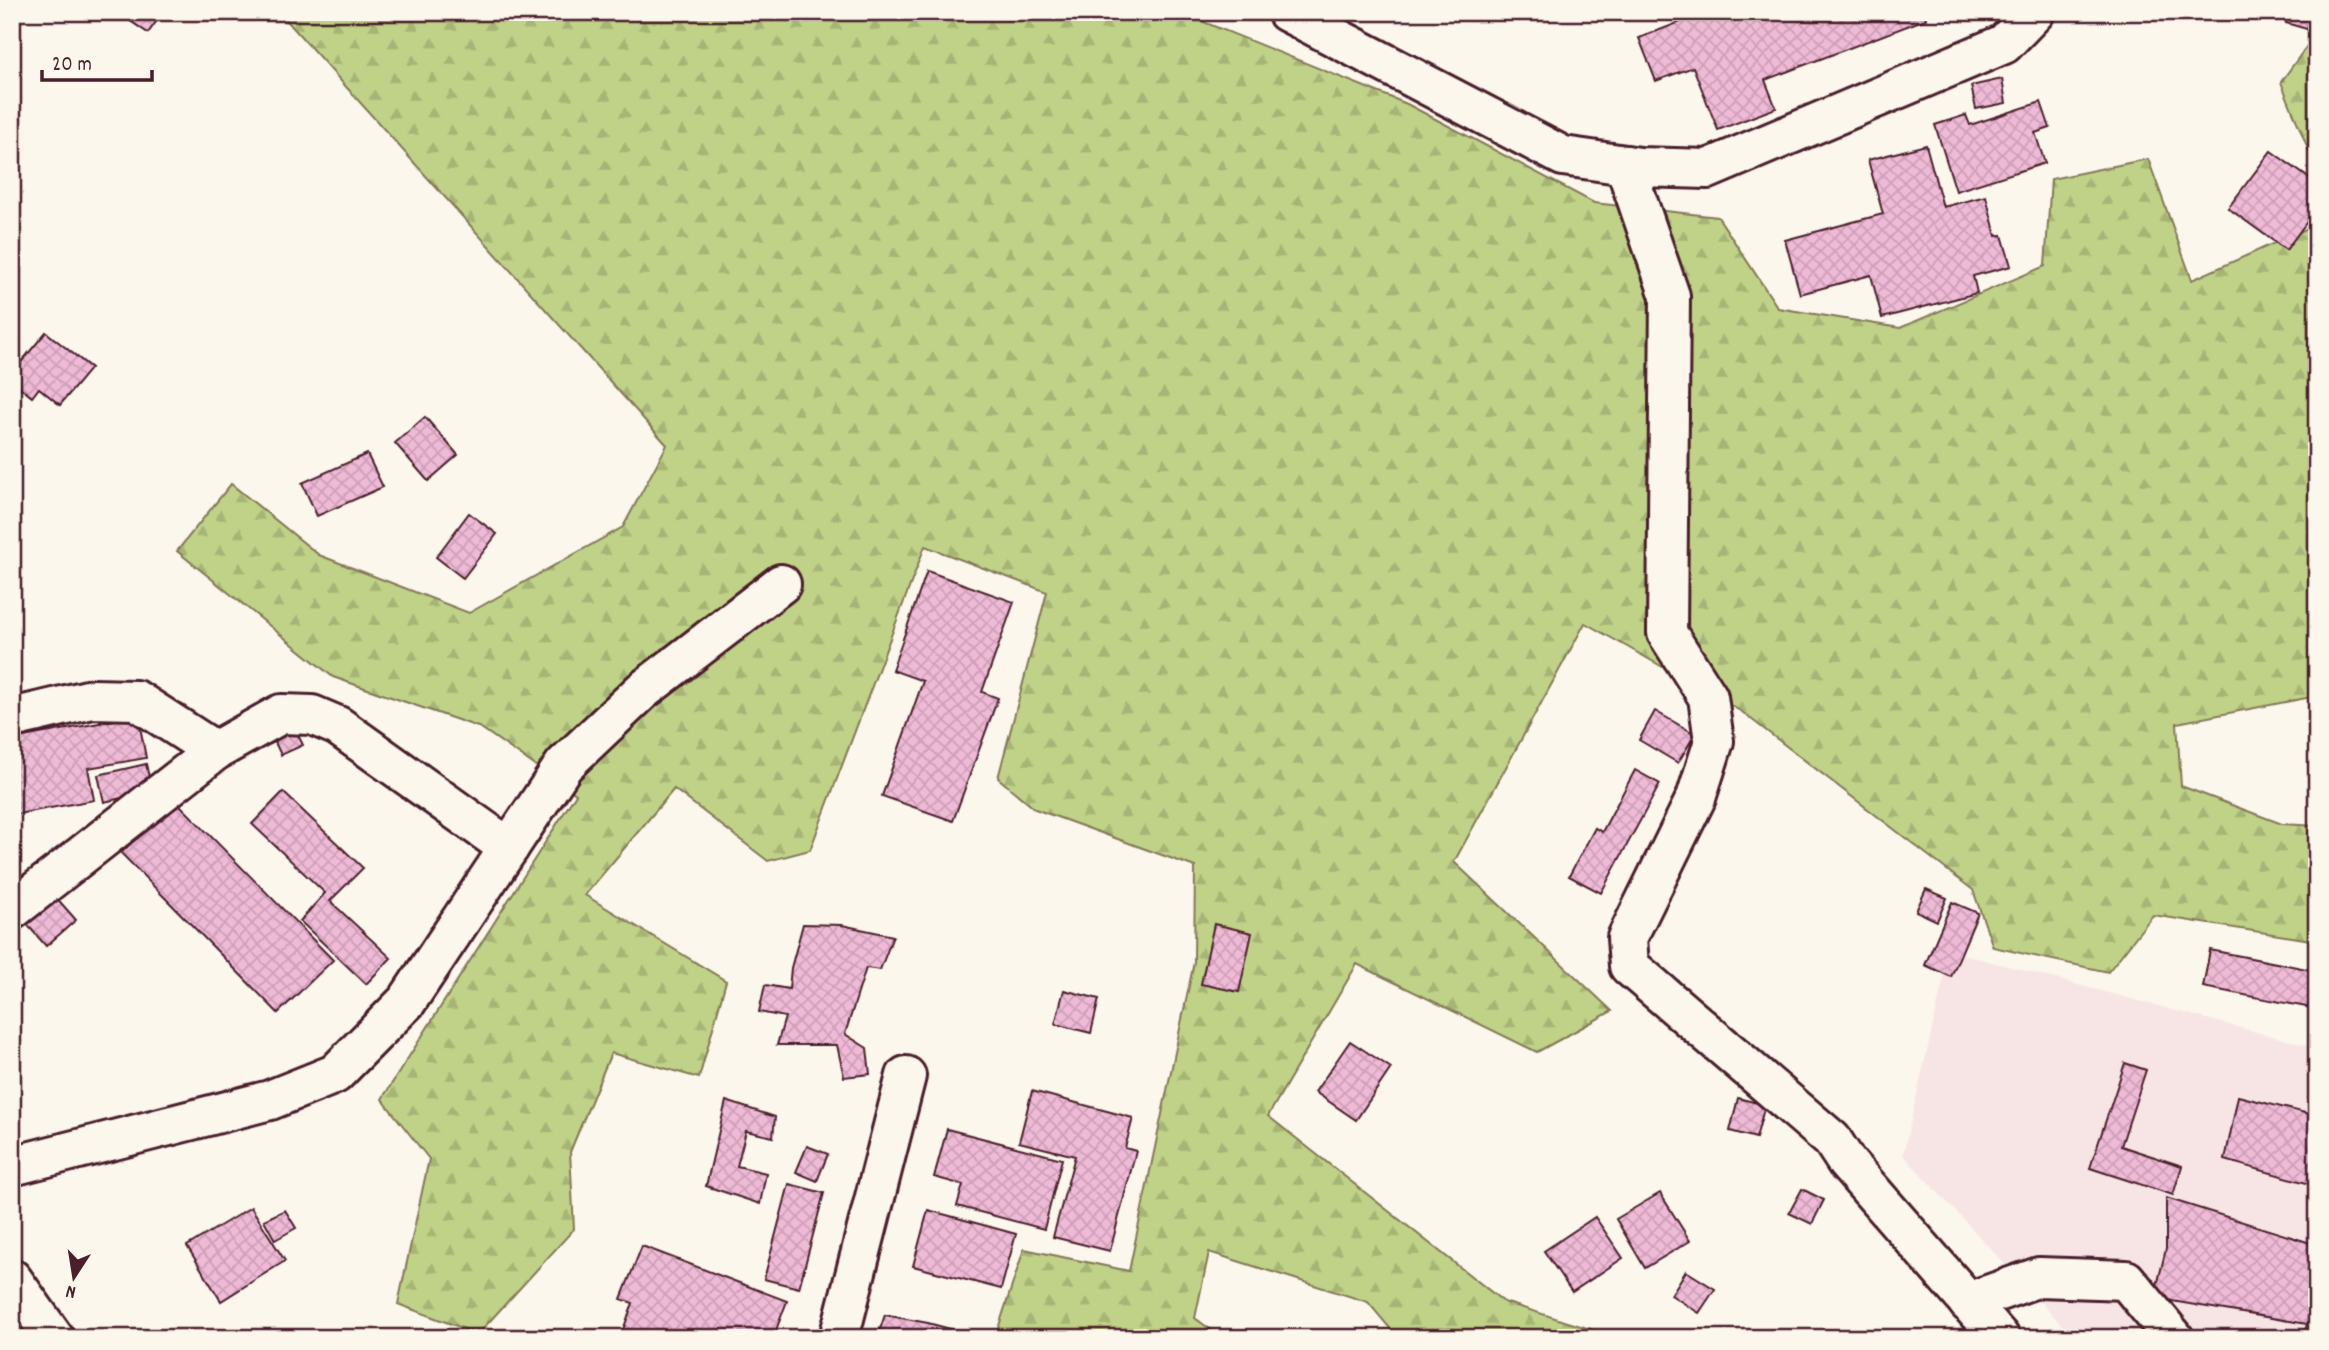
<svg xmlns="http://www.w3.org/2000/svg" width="2329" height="1350" font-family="Dekko,sans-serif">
<defs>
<pattern id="forest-firs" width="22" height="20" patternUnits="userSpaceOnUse" patternTransform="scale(1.75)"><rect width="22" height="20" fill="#bfd287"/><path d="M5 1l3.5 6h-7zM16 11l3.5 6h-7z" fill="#a6b475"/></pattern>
<pattern id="building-cross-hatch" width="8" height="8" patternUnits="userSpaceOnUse" patternTransform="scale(1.75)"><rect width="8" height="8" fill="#eebad6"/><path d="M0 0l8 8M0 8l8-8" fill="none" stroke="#ce9fb8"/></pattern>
</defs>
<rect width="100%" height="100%" fill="#fbf7ec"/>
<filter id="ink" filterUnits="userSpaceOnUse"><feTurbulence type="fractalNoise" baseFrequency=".0143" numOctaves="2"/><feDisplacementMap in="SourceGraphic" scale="14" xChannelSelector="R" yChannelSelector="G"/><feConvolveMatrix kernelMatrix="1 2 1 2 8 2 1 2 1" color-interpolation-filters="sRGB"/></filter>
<g filter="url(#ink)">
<!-- built -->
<path fill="#f7e5e5" d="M1950,951l367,97v290h-243l-171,-183z"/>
<!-- forest -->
<g fill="url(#forest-firs)" stroke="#847859" stroke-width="2">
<path d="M279,12h900l228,92 187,99 124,14 60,91 122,20 145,-62 6,-87 97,-20 44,121 125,-56v472l-140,27 4,63 101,38 35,2v115l-164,-26 -45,57 -115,-25 -20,-57 -231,-178 -157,-89 -131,239 158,149 -75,41 -180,-88 -89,152 236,186 115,36h-221l-30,-36 -159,-50 -14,66 27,20h-227l29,-89 105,22 65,-309 1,-95 -160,-58 -37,-31 49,-186 -122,-46 -115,304 -42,11 -94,-72 -89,106 141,86 -27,97 -88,-25 -41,99 4,77 -96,105 -80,-30 31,-145 -47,-60 194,-305 -95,-66 -148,-51 -156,-126 54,-67 88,71 150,58 154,-86 44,-82z"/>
<path d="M2317,32v139l-36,-89z"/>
</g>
<!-- building -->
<g fill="url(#building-cross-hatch)" stroke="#4a1f2b" stroke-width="2">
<path d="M117,12h46l-15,21z"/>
<path d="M1706,12h218l2,7 -161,61 11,28 -58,22 -25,-63 -37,14 -17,-43z"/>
<path d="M2289,12h28v20l-31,-9z"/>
<path d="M2002,79l4,24 -30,6 -5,-23z"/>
<path d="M2041,102l9,26 -15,5 10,30 -89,28 -21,-66 31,-10 4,10z"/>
<path d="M1926,145l17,62 43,-11 10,40 6,-1 9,31 -38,10 4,17 -95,25 -11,-43 -71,19 -15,-54 98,-26 -15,-54z"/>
<path d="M2271,151l46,33v24l-31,42 -58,-42z"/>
<path d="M46,332l45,36 -31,37 -21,-17 -7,9 -20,-16v-8z"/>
<path d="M425,417l33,38 -30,26 -33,-38z"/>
<path d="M367,454l16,33 -66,29 -15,-33z"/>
<path d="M469,513l28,21 -34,44 -27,-21z"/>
<path d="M927,571l87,31 -32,90 16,6 -45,123 -71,-25 41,-115 -31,-11z"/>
<path d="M1655,711l40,23 -17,29 -39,-23z"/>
<path d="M138,716l8,42 -58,10 6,32 -82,15v-76z"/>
<path d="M291,721l12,24 -22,10 -11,-23z"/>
<path d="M146,764l6,27 -48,11 -6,-27z"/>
<path d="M1635,770l25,14 -59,109 -32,-17 26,-48 7,4z"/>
<path d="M283,792l80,76 -33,33 61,57 -25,26 -66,-63 25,-28 -73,-69z"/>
<path d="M175,800l158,160 -55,53 -157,-160z"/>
<path d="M1926,889l21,9 -10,23 -21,-10z"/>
<path d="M54,895l22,25 -30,26 -22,-25z"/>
<path d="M1952,902l26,11 -27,64 -26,-12z"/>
<path d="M803,924l39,1 51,11 -13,34 -14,-2 -21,66 22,14 3,26 -26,3 -7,-32h-60l8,-28 -26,-5 6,-27 24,4 2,-21z"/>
<path d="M1214,924l38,9 -13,59 -38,-8z"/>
<path d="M2210,950l107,21v38l-114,-22z"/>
<path d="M1064,990l35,9 -8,34 -36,-9z"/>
<path d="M1350,1041l41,27 -35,52 -41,-28z"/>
<path d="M2125,1063l21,7 -25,76 61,20 -9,29 -83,-27z"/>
<path d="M1032,1091l101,27 -8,30 11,3 -26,100 -57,-14 22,-81 -56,-14z"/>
<path d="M2238,1096l79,20v70l-92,-26z"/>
<path d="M1738,1098l27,7 -9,33 -26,-7z"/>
<path d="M726,1101l49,16 -2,20 -27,-6 -9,35 29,7 -6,31 -54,-18z"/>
<path d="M947,1129l115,30 -18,70 -87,-23 6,-21 -29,-8z"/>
<path d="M807,1146l21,8 -11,27 -21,-9z"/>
<path d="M789,1184l35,9 -25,95 -35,-9z"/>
<path d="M1802,1189l22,11 -12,24 -23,-11z"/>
<path d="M1660,1193l30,48 -45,27 -29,-49z"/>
<path d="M2166,1198l151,47v93h-14l4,-14 -153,-26 12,-49z"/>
<path d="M251,1207l34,54 -64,40 -34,-55z"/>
<path d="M285,1210l11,18 -21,12 -11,-20z"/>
<path d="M928,1210l88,24 -15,55 -88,-23z"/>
<path d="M1595,1217l28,41 -51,34 -28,-41z"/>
<path d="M642,1246l145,55 -14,37h-153l13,-35 -12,-4z"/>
<path d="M1686,1271l29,18 -16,24 -28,-18z"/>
<path d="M885,1315l43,8 41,11 -1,4h-91z"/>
</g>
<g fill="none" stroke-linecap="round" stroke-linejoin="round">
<!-- minor casing -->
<g stroke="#4a1f2b" stroke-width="44">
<g id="minor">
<path d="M1287,12l276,144 77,11 68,2 296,-125 31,-32"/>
<path d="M1625,165l45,131 -3,337 41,64 6,44 -18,57 -69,140 2,28 203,174 15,23 153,175"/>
<path d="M12,718l80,-19 44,1 79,51"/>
<path d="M12,910l203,-159 66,-37 31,1 26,11 171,122"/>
<path d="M12,1166l258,-66 65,-26 72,-73 157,-236 78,-74 139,-107"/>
<path d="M1968,1302l71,-25 87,3 48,58"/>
<path d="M839,1338l67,-262"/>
</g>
</g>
<!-- major casing -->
<g stroke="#4a1f2b" stroke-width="44">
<path id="major" d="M12,1279l42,59"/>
</g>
<!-- minor -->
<use href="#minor" stroke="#fbf7ec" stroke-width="38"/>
<!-- major -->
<use href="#major" stroke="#fbf7ec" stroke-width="38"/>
</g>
</g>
<!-- margin -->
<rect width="2329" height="1350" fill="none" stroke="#fbf7ec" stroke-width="42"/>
<rect x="21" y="21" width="2287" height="1308" fill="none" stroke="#4a1f2b" stroke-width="2.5" filter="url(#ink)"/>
<!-- north arrow -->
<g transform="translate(74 1277) rotate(192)" stroke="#fbf7ec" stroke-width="5" paint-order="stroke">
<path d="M0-5L12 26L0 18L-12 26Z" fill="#4a1f2b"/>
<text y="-10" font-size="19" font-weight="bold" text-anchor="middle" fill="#4a1f2b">N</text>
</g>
<!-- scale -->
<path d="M42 70v10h110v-10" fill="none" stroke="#4a1f2b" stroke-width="3.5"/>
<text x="52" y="70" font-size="21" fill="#4a1f2b" stroke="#fbf7ec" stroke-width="5" paint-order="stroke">20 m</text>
</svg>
